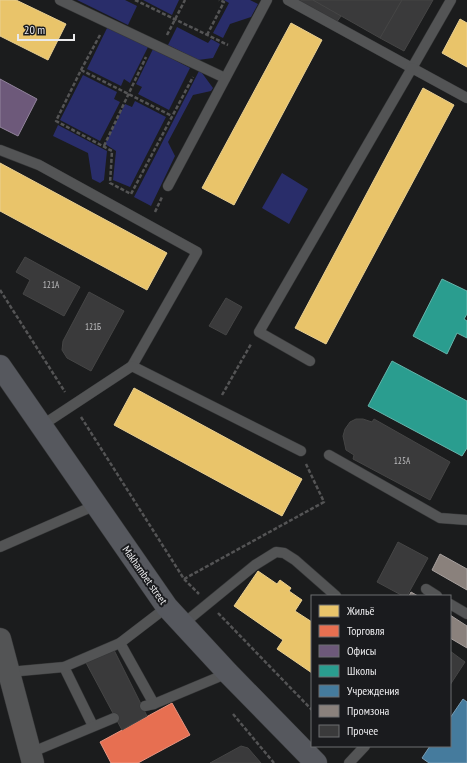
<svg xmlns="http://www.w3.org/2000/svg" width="467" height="763" font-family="'PT Sans Narrow',sans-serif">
<rect width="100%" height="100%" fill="#1b1c1d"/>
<!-- green -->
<g fill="#292d6a">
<path d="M77,0h48l12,6 -9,19z"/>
<path d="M143,0h36l-7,15z"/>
<path d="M224,0h26l8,4 -7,13 -21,7 -7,14 -10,-5 16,-30z"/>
<path d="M108,26l40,21 -18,36 -6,-4 -3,7 -34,-17z"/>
<path d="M177,27l31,16 3,-4 9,5 -7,14 -15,2 -30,-15z"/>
<path d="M153,49l37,19 -21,42 -31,-16 4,-7 -6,-3z"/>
<path d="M199,71l3,2 11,15 -2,3 -18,4 -25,47 7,14 -24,50 -17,-9z"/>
<path d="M83,75l34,17 -3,7 6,3 -20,39 -40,-21z"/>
<path d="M135,101l31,16 -36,70 -17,-7 3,-29 -11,-7 20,-40 7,3z"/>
<path d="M58,125l49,26 -3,29 -4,3 -8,-4 -4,-26 -35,-17z"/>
<path d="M282,173l26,16 -19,35 -27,-16z"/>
</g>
<!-- homes -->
<g fill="#e9c46a" stroke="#e9cf91">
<path d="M0,0h16l50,24 -18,36 -48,-24z"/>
<path d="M460,19l7,4v44l-25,-14z"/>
<path d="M291,23l31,17 -88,165 -32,-17z"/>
<path d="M423,88l31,17 -128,239 -31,-16z"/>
<path d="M0,163l167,90 -20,37 -147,-79z"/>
<path d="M134,388l168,91 -20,37 -168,-91z"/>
<path d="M258,571l19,13 3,-4 11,8 -2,3 13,9 -7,11 17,11v51l-35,-24 6,-9 -49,-34z"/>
</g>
<!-- shops -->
<path fill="#e76f51" stroke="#e89480" d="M172,703l18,32 -52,28h-27l-11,-21z"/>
<!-- offices -->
<path fill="#6d597a" stroke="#92849c" d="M0,79l37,20 -19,37 -18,-9z"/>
<!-- schools -->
<g fill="#2a9d8f" stroke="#64b4ab">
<path d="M442,279l25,12v23l-3,5 3,2v17l-10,-5 -10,21 -34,-18z"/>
<path d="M392,361l75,40v47l-5,8 -94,-50z"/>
</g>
<!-- public -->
<path fill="#457b9d" stroke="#769cb5" d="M463,699l4,3v61h-38l-7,-5 8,-12h20v-28z"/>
<!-- industry -->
<g fill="#8a817c" stroke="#a7a09e">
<path d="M440,554l27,15v21l-35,-20z"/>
<path d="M411,592l7,4h-9z"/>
<path d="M450,615l17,11v22l-17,-10z"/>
</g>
<!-- building -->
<g fill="#3a3a3b" stroke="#454545">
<path d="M295,0h18l28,16 -5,7z"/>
<path d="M313,0h89l-22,38z"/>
<path d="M402,0h31l-29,51 -24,-13z"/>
<path d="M25,257l55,30 -16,29 -41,-22 7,-14 -14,-8z"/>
<path d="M89,292l35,19 -33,60 -24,-13 -5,-8 1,-9z"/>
<path d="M226,298l16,9 -16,28 -17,-9z"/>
<path d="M356,419h7l9,3 2,-3 76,43 -20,38 -77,-41 1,-4 -8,-5 -3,-14 2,-7 5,-7z"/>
<path d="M398,542l30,16 -21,38h-4l-26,-14z"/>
<path d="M113,648l34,68 -25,14 -38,-71z"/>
<path d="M450,651l15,11 -15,23z"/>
<path d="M241,746l7,2 13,15h-51z"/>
</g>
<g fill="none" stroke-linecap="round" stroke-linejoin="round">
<!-- lane casing -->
<g stroke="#363738" stroke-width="11">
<g id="lane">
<path d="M60,0l165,78"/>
<path d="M288,0l124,68 39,-68"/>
<path d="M0,150l39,15 158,87 -65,114"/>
<path d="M168,186l99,-186"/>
<path d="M310,361l-51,-29 153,-264 55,30"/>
<path d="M41,426l91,-60 169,85"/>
<path d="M329,455l111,63 27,2"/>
<path d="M0,547l96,-42"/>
<path d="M426,589l11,7"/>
<path d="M450,604l17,10"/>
<path d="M183,624l72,-59 21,-13 8,1 11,7 41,36"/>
<path d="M120,643l34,61"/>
<path d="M64,667l29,59"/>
<path d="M9,672l55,-5 56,-24 47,-36"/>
<path d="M145,706l9,-2 74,-31"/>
<path d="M30,753l84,-35"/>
<path d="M349,763l16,-17"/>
</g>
</g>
<!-- secondary casing -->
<g stroke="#363738" stroke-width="23">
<path id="secondary" d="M0,639l33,124"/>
</g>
<!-- primary casing -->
<g stroke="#363738" stroke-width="23">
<path id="primary" d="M0,366l167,241 61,66 88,90"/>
</g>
<!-- path -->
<g stroke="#545455" stroke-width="2.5" stroke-dasharray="4 2" stroke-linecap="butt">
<path d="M135,0l93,45"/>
<path d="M100,35l-19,35 -25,51 56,30 -2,32 21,11 62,-117"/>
<path d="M167,35l18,-35"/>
<path d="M207,35l17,-33 -5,-2"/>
<path d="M81,70l91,46"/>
<path d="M104,146l42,-89"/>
<path d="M155,212l7,-15"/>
<path d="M0,290l65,102"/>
<path d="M222,395l29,-51"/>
<path d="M81,417l103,162 15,15"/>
<path d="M184,579l140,-77 -18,-38"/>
<path d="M218,613l94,97"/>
<path d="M233,714l41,49"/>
</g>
<!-- lane -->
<use href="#lane" stroke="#535455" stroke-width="10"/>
<!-- secondary -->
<use href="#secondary" stroke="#535455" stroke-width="22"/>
<!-- primary -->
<use href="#primary" stroke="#56585e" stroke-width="22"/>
</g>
<g text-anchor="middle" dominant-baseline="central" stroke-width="4" stroke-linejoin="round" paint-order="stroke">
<!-- number labels -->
<g font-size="9" fill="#bebec0">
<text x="51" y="284">121А</text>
<text x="93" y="326">121Б</text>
<text x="402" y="460">125А</text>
</g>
<!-- street labels -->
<g font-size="11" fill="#eaeaec" stroke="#1a1b1e">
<text transform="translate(145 575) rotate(55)">Makhambet street</text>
</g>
</g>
<!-- legend -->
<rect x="311" y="595" width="140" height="152" fill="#1a1b1e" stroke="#6d6e70"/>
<rect x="319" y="605" width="20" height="12" fill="#e9c46a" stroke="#6d6e70"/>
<text x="347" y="615" font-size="12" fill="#eaeaec">Жильё</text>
<rect x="319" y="625" width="20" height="12" fill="#e76f51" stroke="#6d6e70"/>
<text x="347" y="635" font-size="12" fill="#eaeaec">Торговля</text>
<rect x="319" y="645" width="20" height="12" fill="#6d597a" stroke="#6d6e70"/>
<text x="347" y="655" font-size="12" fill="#eaeaec">Офисы</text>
<rect x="319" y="665" width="20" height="12" fill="#2a9d8f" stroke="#6d6e70"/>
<text x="347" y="675" font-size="12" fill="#eaeaec">Школы</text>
<rect x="319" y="685" width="20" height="12" fill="#457b9d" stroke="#6d6e70"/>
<text x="347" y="695" font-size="12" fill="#eaeaec">Учреждения</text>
<rect x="319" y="705" width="20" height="12" fill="#8a817c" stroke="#6d6e70"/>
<text x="347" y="715" font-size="12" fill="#eaeaec">Промзона</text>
<rect x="319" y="725" width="20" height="12" fill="#3a3a3b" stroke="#6d6e70"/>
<text x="347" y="735" font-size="12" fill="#eaeaec">Прочее</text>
<!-- scale -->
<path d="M18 34v6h56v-6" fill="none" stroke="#eaeaec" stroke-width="2"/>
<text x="24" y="34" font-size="12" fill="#eaeaec" stroke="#1a1b1e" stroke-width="3" paint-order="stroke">20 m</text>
</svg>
